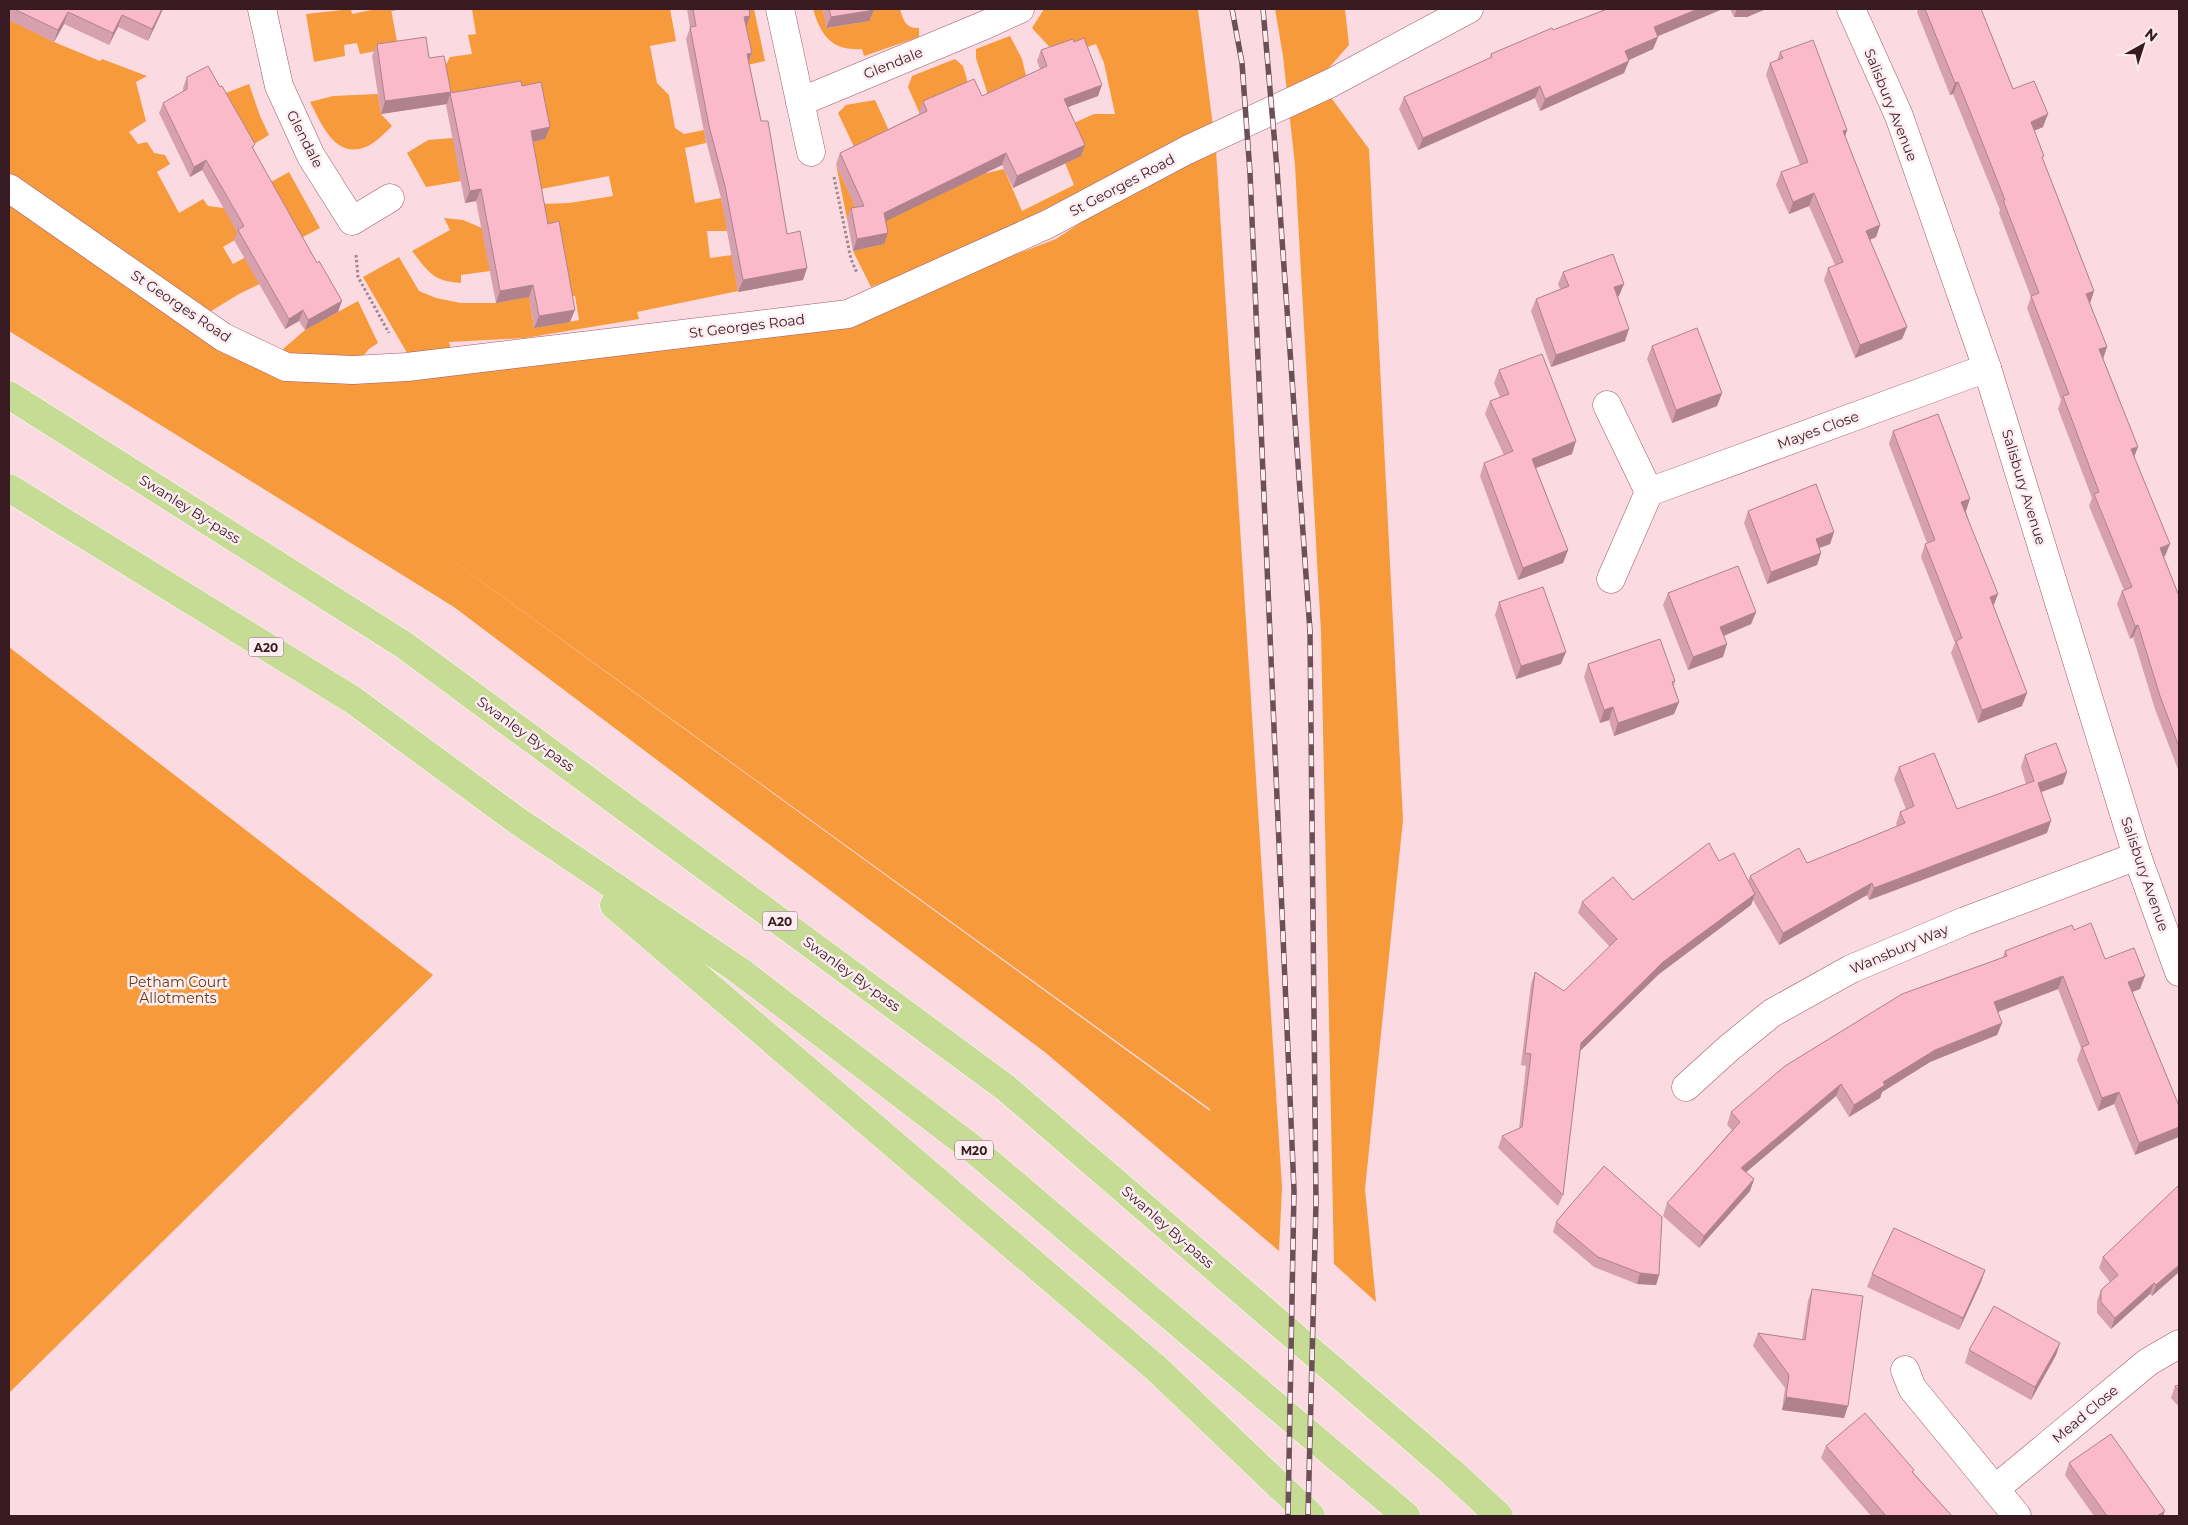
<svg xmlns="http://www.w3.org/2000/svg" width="2188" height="1525" font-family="Montserrat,sans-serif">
<rect width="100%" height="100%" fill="#fbdae2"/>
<!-- green -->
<g fill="#f79a3b" fill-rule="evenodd">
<path d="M351,9l1,5 24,-5h15l7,38 -38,7 -3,-11 -13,2 1,11 -31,6 -8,-48z"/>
<path d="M472,9h198l6,32 -26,5 7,37 12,12 6,33 9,6 20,-4 2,13 -21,5 10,55 26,-5 7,33h-21l3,27 22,-3 6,36 -101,21 2,7 -114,19 -76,4 3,11 -42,5 -47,-81 36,-20 20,34 17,7 25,5h35l68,-13 -19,-55 -6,-31 30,-1 44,-7 -4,-20 -73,14 -89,-85 -2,-39 5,-9 22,-3 -4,-19 8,-1zM575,296l4,24 -45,8 -4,-25z"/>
<path d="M742,9h12l11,52 -18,4z"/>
<path d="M813,9h10l4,19 42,-7 -2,-12h33c3,11 6,20 19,19v9l-55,19 -2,-7c-30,2 -41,-13 -49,-40z"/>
<path d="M1044,9h154l18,141 66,1037 -3,64 -233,-198 -592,-446 -445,-276v-133l273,169 591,-58 183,-70 90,-59 2,13 -2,-36 -195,101 -80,29 -18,-36 31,-7 -7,-31 -30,6 -11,-55 21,46 120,-38 10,1 17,-4 18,42 52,-26 -9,-22 2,-37 27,-12h21l-11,-51 -8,-19 -26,9 -14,1 -24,-26zM412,531l798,578v2z"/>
<path d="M1275,9h70l4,36 -31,35 51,69 34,671 -38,369 11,113 -42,-38 -13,-632 -26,-467 -12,-109z"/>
<path d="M9,19l45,23 46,19 2,-2 45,17 -11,6 10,39 -17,11 9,12 9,-2 7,11 11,2 5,9 -13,8 22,41 24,-14 5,7 16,2 16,29 -17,10 10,17 17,-9 14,27 -25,12 -36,22 -194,-142z"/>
<path d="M1010,36l12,23 6,25 -38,17 -14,-43v-9z"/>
<path d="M955,59l8,7 7,24 -51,22 -11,-25 4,-11z"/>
<path d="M249,84l11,32 9,19 -20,12 -23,-54z"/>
<path d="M378,94l3,20 11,12c-7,7 -16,16 -24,20 -32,15 -46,-21 -58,-44l23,-6z"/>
<path d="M875,100l17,37 -35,16 -19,-40 8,-8z"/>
<path d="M453,138l8,43 -35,6 -19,-34 21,-13z"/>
<path d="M289,172l31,56 -19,10 -30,-56z"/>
<path d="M444,218l19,2 19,8 8,43 -29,4v8c-28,-2 -32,-10 -49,-32l38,-21z"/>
<path d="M358,301l20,42 -9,6 -7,8 -87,-1 30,-26z"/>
<path d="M9,647l424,328 -424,418z"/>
</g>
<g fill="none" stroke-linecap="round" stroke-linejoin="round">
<!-- minor casing -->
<g stroke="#9f596d" stroke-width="29">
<g id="minor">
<path d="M262,9l17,77 32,70 41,65 38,-23"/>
<path d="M780,9l31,143"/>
<path d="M1851,9l48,107 88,252 150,488 42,116"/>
<path d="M800,102l185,-77 35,-16"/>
<path d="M9,188l214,149 63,30 67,3 54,-3 441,-53 200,-90 139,-74 144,-67 138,-74"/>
<path d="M1607,405l42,87 -38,87"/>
<path d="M1649,492l338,-124"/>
<path d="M1686,1087l43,-39 43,-35 79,-44 114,-48 172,-65"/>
<path d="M1905,1370l7,18 105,128"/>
<path d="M1995,1489l153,-127 31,-18"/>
</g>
</g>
<!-- highway casing -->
<g stroke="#fff" stroke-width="29">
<g id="highway">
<path d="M9,395l395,250 602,443 447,385 46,43"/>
<path d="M9,488l344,212 162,119 225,152 233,178 433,367"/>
<path d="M614,905l543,464 154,147"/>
</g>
</g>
<!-- path -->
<g stroke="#a4858d" stroke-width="3" stroke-dasharray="2.5 2.5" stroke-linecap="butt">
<path d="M834,177l17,82 6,14"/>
<path d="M356,255l2,22 31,56"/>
</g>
<!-- minor -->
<use href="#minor" stroke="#fff" stroke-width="28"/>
<!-- highway -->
<use href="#highway" stroke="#c6db94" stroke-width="28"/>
<!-- rail casing -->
<g stroke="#6d4f57" stroke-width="5.5">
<g id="rail">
<path d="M1232,9l10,54 8,110 44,1017 -6,326"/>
<path d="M1263,9l14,160 33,462 6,572 -8,313"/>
</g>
</g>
<!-- rail -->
<use href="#rail" stroke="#fdecf0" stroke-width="4" stroke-dasharray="11" stroke-linecap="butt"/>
</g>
<!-- wall -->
<g fill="#d7a0ae">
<path d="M9,9h154l-15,32 -30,-14 -9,18 -45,-21 -10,18 -45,-22z"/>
<path d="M687,9h62l1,7 -4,11 6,26 -3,8 12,60 26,113 20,34 -4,12 -65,12 -17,-94 -16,-61 -19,-98 4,-11z"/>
<path d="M823,9h50l1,1 -5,11 -43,7z"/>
<path d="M1730,9h36l-19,8h-13z"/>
<path d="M1919,9h62l32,80 30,38 -9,4 9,29 51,131 -4,12 17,44 -4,11 35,89 -4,10 31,99 -1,1 15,39v176l-24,-63 -22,-72 -3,2 -13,-35 5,-13 2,-1 -35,-84 3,-8 -34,-89 3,-9 -34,-92 4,-11 -32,-84 1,-3 -47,-116 -3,1 -33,-83z"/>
<path d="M1553,30l105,7 -5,12 -24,11 -5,13 -84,38 -5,-13 -117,52 -19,-41 5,-12 86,-39 1,-4z"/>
<path d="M377,44l52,14 22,34v1l71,-7 23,53 -12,3 15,82 22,98 -36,6 -5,-31 -33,6 -20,-102 -11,2 -19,-98 1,-1 -66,10 -9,-58z"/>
<path d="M1041,50l57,46 -30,11 17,38 -4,11 -68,32 -11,-23 -117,56 -1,23 -31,7 -6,-32 4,-11 4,-1 -19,-43 4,-11 79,-39v-1l4,-12 59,-5 58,-27 -3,-8z"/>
<path d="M1780,52l67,78 -2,7 35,88 -4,12 -6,3 37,87 -5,12 -47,19 -31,-78 4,-12 7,-3 -26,-59 -20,8 -13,-29 5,-13 19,-7 -34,-90 4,-12 7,-3z"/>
<path d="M187,77l68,67 -2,4 85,164 -33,18 -6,-9 -14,8 -51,-89 3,-8 -35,-62 -12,7 -31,-64 4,-10 20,-11v-4z"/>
<path d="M1563,272l56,24 -1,1 7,44 -74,26 -20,-56 5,-12 24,-10 -2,-5z"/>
<path d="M1652,346l70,47 -5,13 -45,17 -25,-64z"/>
<path d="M1499,370l73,84 -36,14 32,82 -5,13 -45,17 -38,-104 4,-13 20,-8 -19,-41 5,-13 10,-4 -6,-14z"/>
<path d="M1893,431l73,80 28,95 28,100 -44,17 -27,-70 4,-10 -34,-86 4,-13 2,-1 -38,-99z"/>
<path d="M1748,511l86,21 -4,12 -11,4 2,5 -4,12 -50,19 -23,-61z"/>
<path d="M1668,593l88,19 -5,12 -27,12 -1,21 -35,13 -25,-65z"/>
<path d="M1499,602l62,62 -45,15 -21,-64z"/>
<path d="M1588,664l87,17 -1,5 5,16 -5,12 -60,22 -5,-16 -9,3 -16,-46z"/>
<path d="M2025,755l38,29 -22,8 6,41 -178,67 -2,-5 -88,50 -26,-45 -2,5 -92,69 -79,77 -17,144 -5,11 -60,-58 4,-12 17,-7 7,-63 -5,-1 10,-81 4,-12 29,19 46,-44 -32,-34 4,-11 51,-2 86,-39 29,20 2,-5 57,-13 90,-37 -1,-2 4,-12 6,-3 -12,-30 5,-12 58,42 69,-25 -5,-17z"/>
<path d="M2074,930l31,29 35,30 -8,3 47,114 -44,49 -21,-51 -16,7 -21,-51 4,-12 -23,-59 -60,23 4,11 -5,12 -67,27 -48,30 -2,6 -31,19 -13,-21 -90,76 8,7 -4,12 -51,57 -36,-32 4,-13 65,-73 -5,-5 4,-13 272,-155 2,-6z"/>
<path d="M1556,1222l103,53 -3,10 -19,-1 -43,-17 -41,-35z"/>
<path d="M2103,1257l76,15 -27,24 -2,-2 -39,35 -14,-16v-12l4,-11 9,-8 -11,-14z"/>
<path d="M1985,1270l-4,12 -22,48 -92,-43 5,-13z"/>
<path d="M1812,1289l32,129 -62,-8 3,-22 -32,-42 5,-13 44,7 6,-39z"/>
<path d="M2060,1343l-4,12 -25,45 -66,-37 4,-13z"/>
<path d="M2175,1386l4,5v16l-8,-9z"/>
<path d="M1826,1446l88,24 -1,2 39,44h-81l-50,-58z"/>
<path d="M2069,1463l94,53h-69l-29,-41z"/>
</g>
<!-- shaded-wall -->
<g fill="#af828d">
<path d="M162,9h1l-15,32 4,-12z"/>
<path d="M392,9h10l-11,2z"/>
<path d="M1698,9h25l-74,31 5,-13z"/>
<path d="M1737,9h29l-19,8h-13z"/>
<path d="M874,10l-5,11 -43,7 5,-11z"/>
<path d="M68,12l-4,12 -10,18 4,-12z"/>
<path d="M122,15l-4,12 -9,18 4,-12z"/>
<path d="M750,16l-4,12 -2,-11z"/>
<path d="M1658,37l-5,12 -33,15 5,-13z"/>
<path d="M752,53l-5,12v-11z"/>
<path d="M1629,61l-5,12 -84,38 5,-12z"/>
<path d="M1958,82l-5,12 -3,1 5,-12z"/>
<path d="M1102,85l-4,11 -38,14 4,-11z"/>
<path d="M1540,86l-5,12 -117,52 5,-12z"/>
<path d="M451,92l-4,12 -66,10 4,-13z"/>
<path d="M2048,114l-5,13 -17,7 5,-12z"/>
<path d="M550,127l-5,12 -18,4 4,-12z"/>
<path d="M1847,130l-4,12v-11z"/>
<path d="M1085,145l-4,11 -68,32 4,-12z"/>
<path d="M1006,153l-4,12 -122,59 4,-11z"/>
<path d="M206,160l-4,10 -12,7 4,-10z"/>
<path d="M481,189l-5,12 -11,2 5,-12z"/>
<path d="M1814,193l-5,13 -20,8 4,-12z"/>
<path d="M1880,225l-4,12 -14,6 4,-12z"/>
<path d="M888,233l-4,11 -31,7 4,-12z"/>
<path d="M807,268l-4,12 -65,12 5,-12z"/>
<path d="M1624,284l-5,12 -9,3 4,-12z"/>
<path d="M533,285l-4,12 -33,6 4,-12z"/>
<path d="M2094,291l-4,12 -4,-9z"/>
<path d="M342,301l-4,11 -33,18 3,-10z"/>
<path d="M303,310l-4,11 -14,8 4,-10z"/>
<path d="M575,310l-5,12 -36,6 5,-12z"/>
<path d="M1907,327l-5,12 -47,19 5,-13z"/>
<path d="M1629,329l-4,12 -74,26 5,-12z"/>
<path d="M2107,347l-4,12 -4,-10z"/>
<path d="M1722,393l-5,13 -45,17 4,-13z"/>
<path d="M1576,441l-4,13 -44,17 4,-12z"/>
<path d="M2138,447l-5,12 -2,-10z"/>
<path d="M1970,499l-4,12 -9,4 4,-13z"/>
<path d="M1834,532l-4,12 -19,7 5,-12z"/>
<path d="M2170,544l-5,12 -9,4 4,-12z"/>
<path d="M1568,550l-5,13 -45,17 5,-12z"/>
<path d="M1821,553l-4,12 -50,19 4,-12z"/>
<path d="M1998,594l-5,13 -3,-10z"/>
<path d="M1756,612l-5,12 -35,15 4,-12z"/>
<path d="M2138,625l-5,12 -3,2 5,-13z"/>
<path d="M1727,644l-4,13 -35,13 5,-13z"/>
<path d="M1566,652l-5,12 -45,15 5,-13z"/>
<path d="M2027,693l-5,13 -44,17 4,-13z"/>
<path d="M1679,702l-5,12 -60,22 4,-13z"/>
<path d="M1613,707l-4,13 -9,3 4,-13z"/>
<path d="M2067,772l-4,12 -30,11 5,-12z"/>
<path d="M2051,821l-4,12 -178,67 5,-12z"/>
<path d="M1872,883l-5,12 -88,50 4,-12z"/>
<path d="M1755,894l-4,11 -92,69 -82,80 4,-11 82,-81z"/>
<path d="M2063,976l-5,13 -68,26 4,-13z"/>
<path d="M2145,976l-5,13 -16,6 4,-13z"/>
<path d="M2002,1023l-5,12 -67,27 -48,30 -2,6 -31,19 5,-12 29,-23 52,-32z"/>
<path d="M1841,1084l-5,12 -99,84 4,-12z"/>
<path d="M2119,1092l-5,12 -16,7 4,-13z"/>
<path d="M2179,1127v10l-44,18 4,-12z"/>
<path d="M1754,1179l-4,12 -51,57 5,-12z"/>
<path d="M2179,1265v7l-27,24 4,-11z"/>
<path d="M1985,1270l-4,12 -22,48 4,-12z"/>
<path d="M1640,1273l19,2 -3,10 -19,-1z"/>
<path d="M2154,1283l-4,11 -39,35 4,-11z"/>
<path d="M2060,1343l-4,12 -25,45 4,-13z"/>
<path d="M1786,1397l62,9 -4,12 -62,-8z"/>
<path d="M2165,1511l-2,5h-6z"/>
</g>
<!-- building -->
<g fill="#fabaca" stroke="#af828d">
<path d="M14,9h148l-10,20 -30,-14 -9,18 -45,-21 -10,18z"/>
<path d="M693,9h56l1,7 -6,1 8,36 -5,1 14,67h7l19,113 13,-3 7,37 -64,12 -18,-94 -16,-60 -19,-99 6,-1z"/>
<path d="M829,9h44l1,1 -43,7z"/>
<path d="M1607,9h91l-44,18 4,10 -33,14 4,10 -84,38 -5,-13 -117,52 -19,-41 88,-40 -1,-3 61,-26 1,2z"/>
<path d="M1925,9h56l32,80 21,-8 14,33 -17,8 13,34 -2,1 52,134 -8,3 21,53 -8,2 39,98 -7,2 39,95 -10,4 19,48v151l-19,-51 -22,-71 -3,1 -13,-35 10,-4 -38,-93 5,-2 -36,-96 6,-2 -38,-98 8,-3 -36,-93h2l-34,-86 -13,-32 -3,1z"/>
<path d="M426,37l3,21 15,-2 7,36 -66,9 -8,-57z"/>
<path d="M1084,38l18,47 -38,14 21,46 -68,31 -11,-23 -122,60 4,20 -31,6 -6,-31 13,-2 -24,-53 87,-42 -4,-10 51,-22 8,17 65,-30 -6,-16 32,-11 1,3z"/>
<path d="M1813,40l34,90 -4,1 37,94 -14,6 41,96 -47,18 -32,-77 15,-6 -29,-69 -21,9 -12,-30 27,-10 -38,-99 13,-5 -3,-6z"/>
<path d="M208,66l12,21 2,-1 33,58 -3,3 65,116 2,-2 23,40 -34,19 -5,-10 -14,9 -51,-89 6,-4 -38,-66 -12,7 -31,-64 24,-14v-12z"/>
<path d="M521,81l1,5 19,-4 9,45 -19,4 17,93 11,-3 16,89 -36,6 -6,-31 -33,6 -19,-102 -11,2 -20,-98z"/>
<path d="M1613,254l11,30 -10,3 15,42 -73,26 -20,-56 33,-13 -6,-14z"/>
<path d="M1697,328l25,65 -46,17 -24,-64z"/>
<path d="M1542,354l34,87 -44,18 36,91 -45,18 -39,-105 29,-12 -23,-50 19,-7 -10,-24z"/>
<path d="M1938,414l32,85 -9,3 37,92 -8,3 37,96 -45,17 -26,-69 6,-3 -37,-94 10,-4 -42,-109z"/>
<path d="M1816,484l18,48 -18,7 5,14 -50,19 -23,-61z"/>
<path d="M1738,566l18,46 -36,15 7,17 -34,13 -25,-64z"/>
<path d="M1543,587l23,65 -45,14 -22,-64z"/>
<path d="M1660,639l15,42 -3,1 7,20 -61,21 -5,-16 -9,3 -16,-46z"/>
<path d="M2056,743l11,29 -29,11 13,38 -177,67 -2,-5 -89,50 -33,-57 49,-28 8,15 98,-40 -5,-11 14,-6 -15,-39 35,-14 23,56 77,-28 -9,-26z"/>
<path d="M1709,843l10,18 15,-8 21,41 -92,68 -82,81 -18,152 -61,-59 20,-9 9,-73 -6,-1 10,-81 29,19 53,-52 -35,-37 31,-25 20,23z"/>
<path d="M2091,923l14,36 29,-11 11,28 -17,6 51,124v21l-40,16 -20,-51 -17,6 -20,-51 7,-3 -26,-68 -69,26 8,21 -67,27 -52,32 2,3 -31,20 -13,-21 -100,84 13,11 -50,57 -37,-33 73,-81 -9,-10 54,-46 117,-72 105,-38 -2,-5 67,-26 2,5z"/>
<path d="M1604,1166l58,51 -3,58 -19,-2 -42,-16 -42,-35z"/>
<path d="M2179,1185v80l-23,20 -2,-2 -39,35 -14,-16v-12l17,-15 -15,-18z"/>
<path d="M1894,1228l91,42 -22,48 -91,-44z"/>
<path d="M1812,1289l51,7 -15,110 -62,-9 3,-22 -31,-42 47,7z"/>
<path d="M1994,1306l66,37 -25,44 -66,-37z"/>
<path d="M2179,1385v6l-4,-5z"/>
<path d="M1865,1413l49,57 -2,2 40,44h-66l-60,-70z"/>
<path d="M2111,1434l54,77 -8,5h-50l-38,-53z"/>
</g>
<g text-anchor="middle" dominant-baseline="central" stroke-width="5" stroke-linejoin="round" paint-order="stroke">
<!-- shield labels -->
<g fill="#fdecf0" stroke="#735960" stroke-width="1">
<rect x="248.5" y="637.5" width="35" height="19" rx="4"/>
<rect x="762.5" y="911.5" width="35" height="19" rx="4"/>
<rect x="955" y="1140.5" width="38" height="19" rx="4"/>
</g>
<g font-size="12" font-weight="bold" fill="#381a23">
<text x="266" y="647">A20</text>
<text x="780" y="921">A20</text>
<text x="974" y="1150">M20</text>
</g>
<!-- street labels -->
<g font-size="14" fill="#381a23" stroke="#fdecf0">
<text transform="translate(893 63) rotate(-22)">Glendale</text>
<text transform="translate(1891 105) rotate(68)">Salisbury Avenue</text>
<text transform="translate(305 139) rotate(63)">Glendale</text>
<text transform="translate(1122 185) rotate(-28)">St Georges Road</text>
<text transform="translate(181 306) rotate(34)">St Georges Road</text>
<text transform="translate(747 326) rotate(-7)">St Georges Road</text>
<text transform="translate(1818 430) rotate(-20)">Mayes Close</text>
<text transform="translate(2024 487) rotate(73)">Salisbury Avenue</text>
<text transform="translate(190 509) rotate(32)">Swanley By-pass</text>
<text transform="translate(526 734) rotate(36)">Swanley By-pass</text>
<text transform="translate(2145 874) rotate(71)">Salisbury Avenue</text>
<text transform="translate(1899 949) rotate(-23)">Wansbury Way</text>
<text transform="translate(852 974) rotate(36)">Swanley By-pass</text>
<text transform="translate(1168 1227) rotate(41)">Swanley By-pass</text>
<text transform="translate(2085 1414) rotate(-40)">Mead Close</text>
</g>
<!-- park labels -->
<g font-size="14" fill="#663d15" stroke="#fdecf0">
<text x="178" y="982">Petham Court<tspan x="178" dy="16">Allotments</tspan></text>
</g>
</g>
<!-- border -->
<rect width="2188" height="1525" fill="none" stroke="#381a23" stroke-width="20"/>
<!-- north arrow -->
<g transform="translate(2143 45) rotate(39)" stroke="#fdecf0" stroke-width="4" paint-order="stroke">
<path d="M0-4L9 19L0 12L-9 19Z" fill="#381a23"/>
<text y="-8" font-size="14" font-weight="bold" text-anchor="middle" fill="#381a23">N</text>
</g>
</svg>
